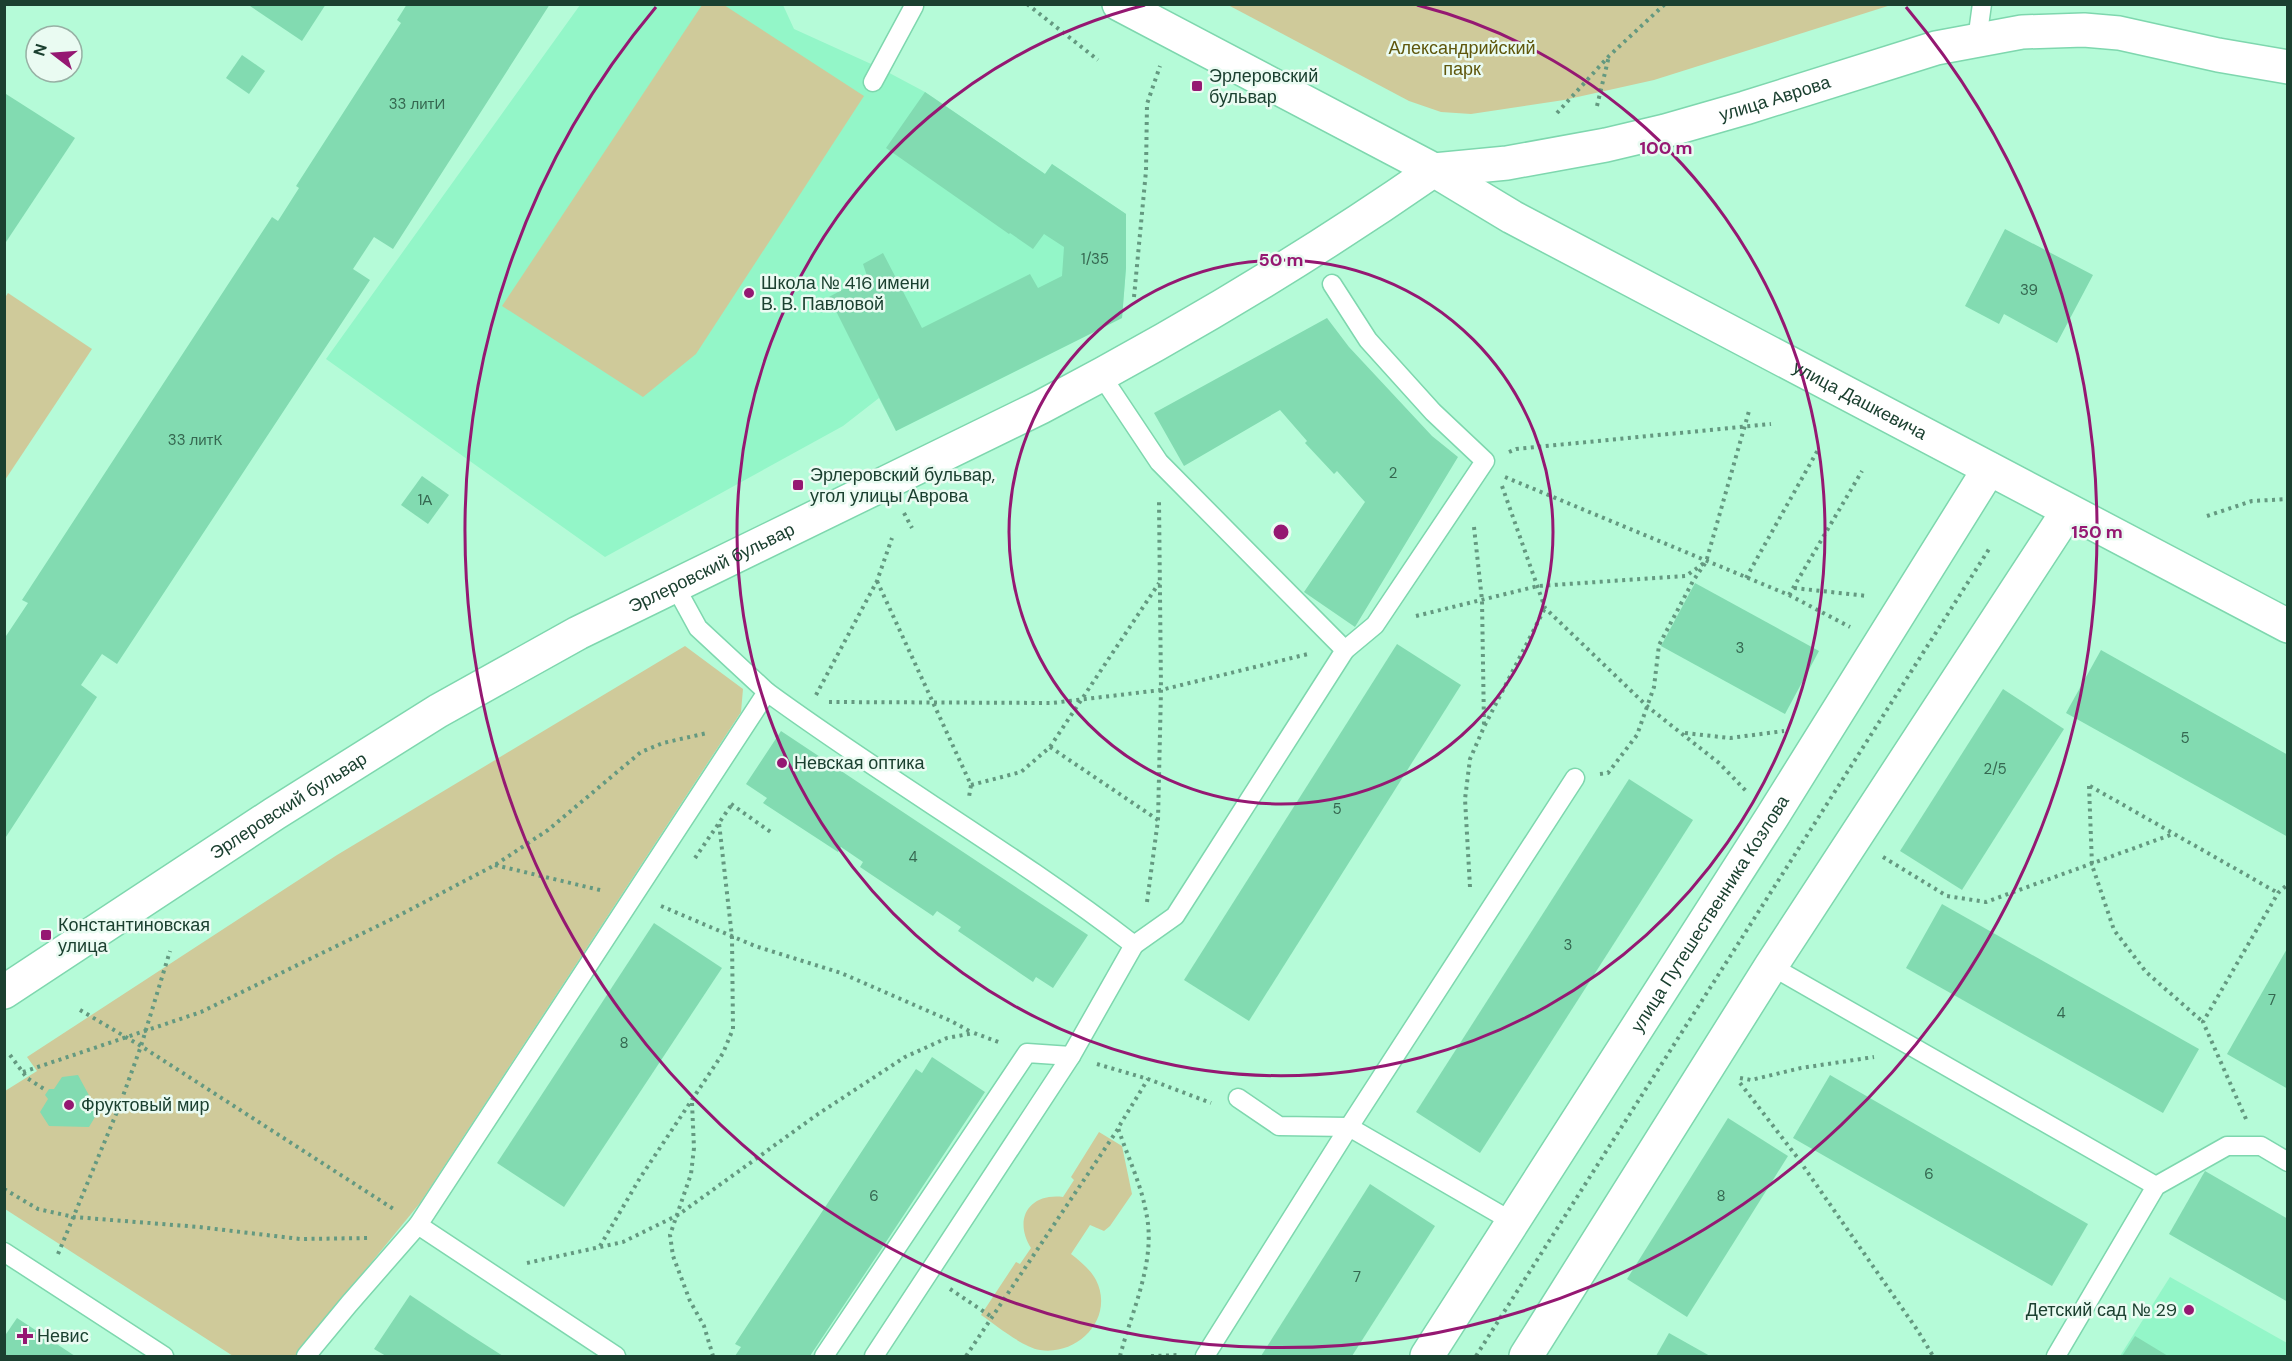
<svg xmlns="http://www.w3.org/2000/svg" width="2292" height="1361" font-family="'DM Sans',sans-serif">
<rect width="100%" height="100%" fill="#b5fbd8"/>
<!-- built -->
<g fill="#93f6c8">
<path d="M580,5h203l11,24 86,39 45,24 120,82 7,-10 74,50v54l-4,50 -226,113 -17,-33 -36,28 -238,131 -279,-198z"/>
<path d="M2170,1277l117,66v13h-167z"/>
</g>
<!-- green -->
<g fill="#cfca9a">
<path d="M702,5h22l140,91 -168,258 -53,43 -141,-91z"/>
<path d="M1228,5v-1l663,1 -237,75 -90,20 -93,14 -30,-2 -32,-11z"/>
<path d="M8,293l84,56 -87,131 -1,-181z"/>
<path d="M685,646l58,43 -2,23 -321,491 -125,153h-62l-228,-147v-118l32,-20 -10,-14 310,-202z"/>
<path d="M1099,1132l23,14 10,48 -22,32 -6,5 -14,-6 -19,29c10,8 19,15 25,26 19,38 -18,76 -56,70 -18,-3 -44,-25 -59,-35l35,-53 4,2 11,-16c-18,-29 -2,-55 32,-51l11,-17 -3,-3z"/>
</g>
<!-- building -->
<g fill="#82dbb1">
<path d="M247,4h79l-24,37z"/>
<path d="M407,4h143l-157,245 -19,-12 -21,32 17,11 -253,384 -15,-10 -21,31 16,12 -93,143v-201l24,-36 -6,-3 250,-383 6,4 21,-33 -3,-2 105,-163 -4,-3z"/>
<path d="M242,55l23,16 -16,23 -23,-16z"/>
<path d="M925,92l120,82 7,-10 74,50v54l-4,50 -226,113 -67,-134 38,-21 -4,-12 20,-11 39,75 108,-54 8,14 24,-12 2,-29 -20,-13 -11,15 -23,-16 -1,1 -123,-86z"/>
<path d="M6,94l69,44 -71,107v-149z"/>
<path d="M2005,229l88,46 -36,68 -53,-29 -5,10 -34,-18z"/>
<path d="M1327,318l22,29 83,89 26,21 -103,170 -51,-35 61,-90 -28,-31 -3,3 -14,-15 -15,-16 2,-2 -27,-31 -96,56 -30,-53z"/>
<path d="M422,476l27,19 -21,29 -27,-19z"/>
<path d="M1695,583l124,68 -34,63 -124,-68z"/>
<path d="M1397,644l64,41 -212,336 -65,-41z"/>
<path d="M2101,650l187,105v82l-222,-124z"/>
<path d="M2003,689l61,40 -102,161 -62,-39z"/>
<path d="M781,731l307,204 -35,53 -17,-11 -3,5 -75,-51 3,-4 -24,-16 -4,5 -73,-49 3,-5 -22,-15 -3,5 -75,-49 4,-5 -21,-14z"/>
<path d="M1629,779l64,41 -213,333 -64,-41z"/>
<path d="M1942,904l257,145 -36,64 -257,-145z"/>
<path d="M654,923l68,45 -158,239 -67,-44z"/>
<path d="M2288,947v142l-61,-35z"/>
<path d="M932,1057l53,35 -101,153 -74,111h-75l6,-9 -6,-3 181,-275 6,4z"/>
<path d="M78,1075l20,37 -9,15 -40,-1 -9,-14 8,-13 -3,-4 4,-6h5l8,-12z"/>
<path d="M1830,1075l258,149 -36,62 -259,-148z"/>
<path d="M1728,1118l60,38 -101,161 -60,-38z"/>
<path d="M2205,1171l83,48v83l-119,-68z"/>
<path d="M1370,1184l65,42 -83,130h-91z"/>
<path d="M410,1295l57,38 36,23h-117l-12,-7z"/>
<path d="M17,1318l58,38h-71v-19z"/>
<path d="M1669,1333l41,23h-54z"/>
<path d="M2135,1336l33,20h-46z"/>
</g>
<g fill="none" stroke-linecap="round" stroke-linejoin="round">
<!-- service casing -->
<g stroke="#7ed7ae" stroke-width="21">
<g id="service">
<path d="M1977,40l5,-36"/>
<path d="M873,82l41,-76"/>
<path d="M1332,284l36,56 65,72 52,49 -110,164 -30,25"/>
<path d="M1101,375l58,87 186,188 -170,266 -41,29"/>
<path d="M767,692c120,88 249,162 367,253l-63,111 -197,300"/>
<path d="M1771,966l385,220"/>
<path d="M1238,1098l41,28 70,1 164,95"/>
<path d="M418,1225l349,-533 -69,-64 -23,-42"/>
<path d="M4,1252l160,104"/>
<path d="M306,1356l43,-52 69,-79 198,131"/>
<path d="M824,1356l203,-303 44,3"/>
<path d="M1205,1356l144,-229 226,-349"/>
<path d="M2056,1356l100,-170 71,-40h34l27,16"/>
</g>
</g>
<!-- minor casing -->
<g stroke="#7ed7ae" stroke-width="36">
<g id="minor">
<path id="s1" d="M4,992l270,-178 164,-103 140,-78 463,-226c135,-71 268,-150 393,-237l78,47 776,409"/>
<path id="s2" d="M1427,1356l345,-539 217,-348"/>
<path d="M1526,1356l245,-390 297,-455"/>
</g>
</g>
<!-- tertiary casing -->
<g stroke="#7ed7ae" stroke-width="36">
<g id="tertiary">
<path id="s3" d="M1119,4l315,166 73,-7 99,-18 59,-14 80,-23 191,-60 86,-16 62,-2 35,3 99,22 70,12"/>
</g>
</g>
<!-- path -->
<g stroke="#649980" stroke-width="4" stroke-dasharray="3 4.5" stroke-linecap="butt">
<path d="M1027,4l71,56"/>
<path d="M1597,106l12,-50"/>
<path d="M1557,113l52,-57 56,-52"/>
<path d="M1134,297l12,-126 1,-67 13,-38"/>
<path d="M1509,452l7,-3 255,-25"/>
<path d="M1505,477l284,118 61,32"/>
<path d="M1502,486l43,122 103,99 71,56 29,30"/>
<path d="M904,513l8,15"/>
<path d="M2207,516l45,-15 36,-2"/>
<path d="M1474,527l8,73 2,126"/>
<path d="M1746,578l73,-130"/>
<path d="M877,581l94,204 -2,12"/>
<path d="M1794,588l73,8"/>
<path d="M1789,595l73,-124"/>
<path d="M1416,616l122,-30 148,-10 18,-13"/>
<path d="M816,695l61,-114 15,-43"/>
<path d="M829,702l223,1 109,-13 147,-36"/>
<path d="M1685,733l45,5 54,-7"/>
<path d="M1050,747l108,73"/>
<path d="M1600,774l8,-1 29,-38 17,-48 5,-42 34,-64 13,-19 43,-151"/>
<path d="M971,785l50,-13 29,-25 109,-164"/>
<path d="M2089,786l3,79 22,65 32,42 57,50"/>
<path d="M2090,786l188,107"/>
<path d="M731,804l41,29"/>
<path d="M1883,857l64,39 39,6 187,-68"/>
<path d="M695,858l37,-54"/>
<path d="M495,865l109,26"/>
<path d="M1470,887l-5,-88 5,-40 14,-32 61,-119"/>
<path d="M1147,902l11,-82 3,-130 -2,-188"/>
<path d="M661,906l94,40 86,27 110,48 22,12"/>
<path d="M80,1010l61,36 254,164"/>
<path d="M10,1055l17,23 17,11"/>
<path d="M1097,1064l51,15 63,24"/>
<path d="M23,1072l178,-60 193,-94 101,-53 53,-35 93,-78 22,-9 44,-10"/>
<path d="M1740,1078l11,2 50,-12 73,-11"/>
<path d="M1740,1083l57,74 121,174 15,25"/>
<path d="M692,1103l2,45 -3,26 -21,61 3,21 17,45 14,25 9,30"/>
<path d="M2246,1119l-43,-97 75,-129 10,-9"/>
<path d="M4,1189l34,20 36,8 125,10 101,12 71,-1"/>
<path d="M600,1246l40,-68 83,-125 10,-24 -1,-92 -13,-114"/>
<path d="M58,1254l61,-147 22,-61 29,-95"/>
<path d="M527,1263l96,-21 55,-27 140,-101 87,-57 42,-19 27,-5 27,10"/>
<path d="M950,1289l42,28"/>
<path d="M966,1356l152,-227"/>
<path d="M1120,1356c12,-46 37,-96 26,-144 -5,-28 -19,-57 -28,-84l30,-49"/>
<path d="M1151,1356l29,-1"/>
<path d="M1476,1356l515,-810"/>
</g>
<!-- service -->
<use href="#service" stroke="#fff" stroke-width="18"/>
<!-- minor -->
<use href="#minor" stroke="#fff" stroke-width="33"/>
<!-- tertiary -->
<use href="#tertiary" stroke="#fff" stroke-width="33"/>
</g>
<!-- distance rings -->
<g fill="none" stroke="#951872" stroke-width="3">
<circle cx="1281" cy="532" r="272"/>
<path d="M1417 5A544 544 0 1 1 1145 5"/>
<path d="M1906 7A816 816 0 1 1 656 7"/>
</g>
<!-- markers -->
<g fill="#951872" stroke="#eafbf2" stroke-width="2">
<rect x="1191" y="80" width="12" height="12" rx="3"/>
<circle cx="749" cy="293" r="6"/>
<rect x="792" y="479" width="12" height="12" rx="3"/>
<circle cx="782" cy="763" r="6"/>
<rect x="40" y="929" width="12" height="12" rx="3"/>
<circle cx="69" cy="1105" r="6"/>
<circle cx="2189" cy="1310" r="6"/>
<path d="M22 1327h6v6h6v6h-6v6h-6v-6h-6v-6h6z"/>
</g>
<g text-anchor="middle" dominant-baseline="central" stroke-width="5" stroke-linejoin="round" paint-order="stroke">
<!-- number labels -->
<g font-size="15" fill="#356750">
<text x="417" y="104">33 литИ</text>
<text x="1095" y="259">1/35</text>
<text x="2029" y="290">39</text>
<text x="195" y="440">33 литК</text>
<text x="1393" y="473">2</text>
<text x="425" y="500">1А</text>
<text x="1740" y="648">3</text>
<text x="2185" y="738">5</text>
<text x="1995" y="769">2/5</text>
<text x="1337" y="809">5</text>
<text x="913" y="857">4</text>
<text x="1568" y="945">3</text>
<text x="2272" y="1000">7</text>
<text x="2061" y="1013">4</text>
<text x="624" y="1043">8</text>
<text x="1929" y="1174">6</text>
<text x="874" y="1196">6</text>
<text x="1721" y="1196">8</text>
<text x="1357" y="1277">7</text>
</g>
<!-- park labels -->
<g font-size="18" fill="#5f570c" stroke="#eafbf2">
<text x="1462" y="48">Александрийский<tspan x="1462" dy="21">парк</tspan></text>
</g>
<!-- poi labels -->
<g font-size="18" fill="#1b4030" stroke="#eafbf2" text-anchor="start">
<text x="1209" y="76">Эрлеровский<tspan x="1209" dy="21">бульвар</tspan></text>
<text x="761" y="283">Школа № 416 имени<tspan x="761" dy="21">В. В. Павловой</tspan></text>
<text x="810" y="475">Эрлеровский бульвар,<tspan x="810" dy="21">угол улицы Аврова</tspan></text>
<text x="794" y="763">Невская оптика</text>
<text x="58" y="925">Константиновская<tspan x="58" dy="21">улица</tspan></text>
<text x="81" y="1105">Фруктовый мир</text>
<text x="2177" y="1310" text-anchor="end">Детский сад № 29</text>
<text x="37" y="1336">Невис</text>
</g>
<!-- street labels -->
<g font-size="18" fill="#1b4030" stroke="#eafbf2">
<text stroke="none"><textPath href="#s3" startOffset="705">улица Аврова</textPath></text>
<text stroke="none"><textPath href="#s1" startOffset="2136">улица Дашкевича</textPath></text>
<text stroke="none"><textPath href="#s1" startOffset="826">Эрлеровский бульвар</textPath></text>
<text stroke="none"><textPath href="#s1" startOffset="340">Эрлеровский бульвар</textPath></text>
<text stroke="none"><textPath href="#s2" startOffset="525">улица Путешественника Козлова</textPath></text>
</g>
</g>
<circle cx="1281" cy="532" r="9" fill="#951872" stroke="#eafbf2" stroke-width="3"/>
<g font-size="18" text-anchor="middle" font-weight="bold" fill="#951872" stroke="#eafbf2" stroke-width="5" stroke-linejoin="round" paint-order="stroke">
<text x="1666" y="154">100 m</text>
<text x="1281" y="266">50 m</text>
<text x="2097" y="538">150 m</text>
</g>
<!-- border -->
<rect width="2292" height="1361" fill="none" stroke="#1b4030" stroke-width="12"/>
<!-- north arrow -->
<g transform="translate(54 54) rotate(287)"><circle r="28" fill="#eafbf2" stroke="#97b0a4" stroke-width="1.5"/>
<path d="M0-4.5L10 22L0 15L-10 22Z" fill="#951872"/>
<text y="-9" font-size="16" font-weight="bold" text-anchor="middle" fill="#1b4030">N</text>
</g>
</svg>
